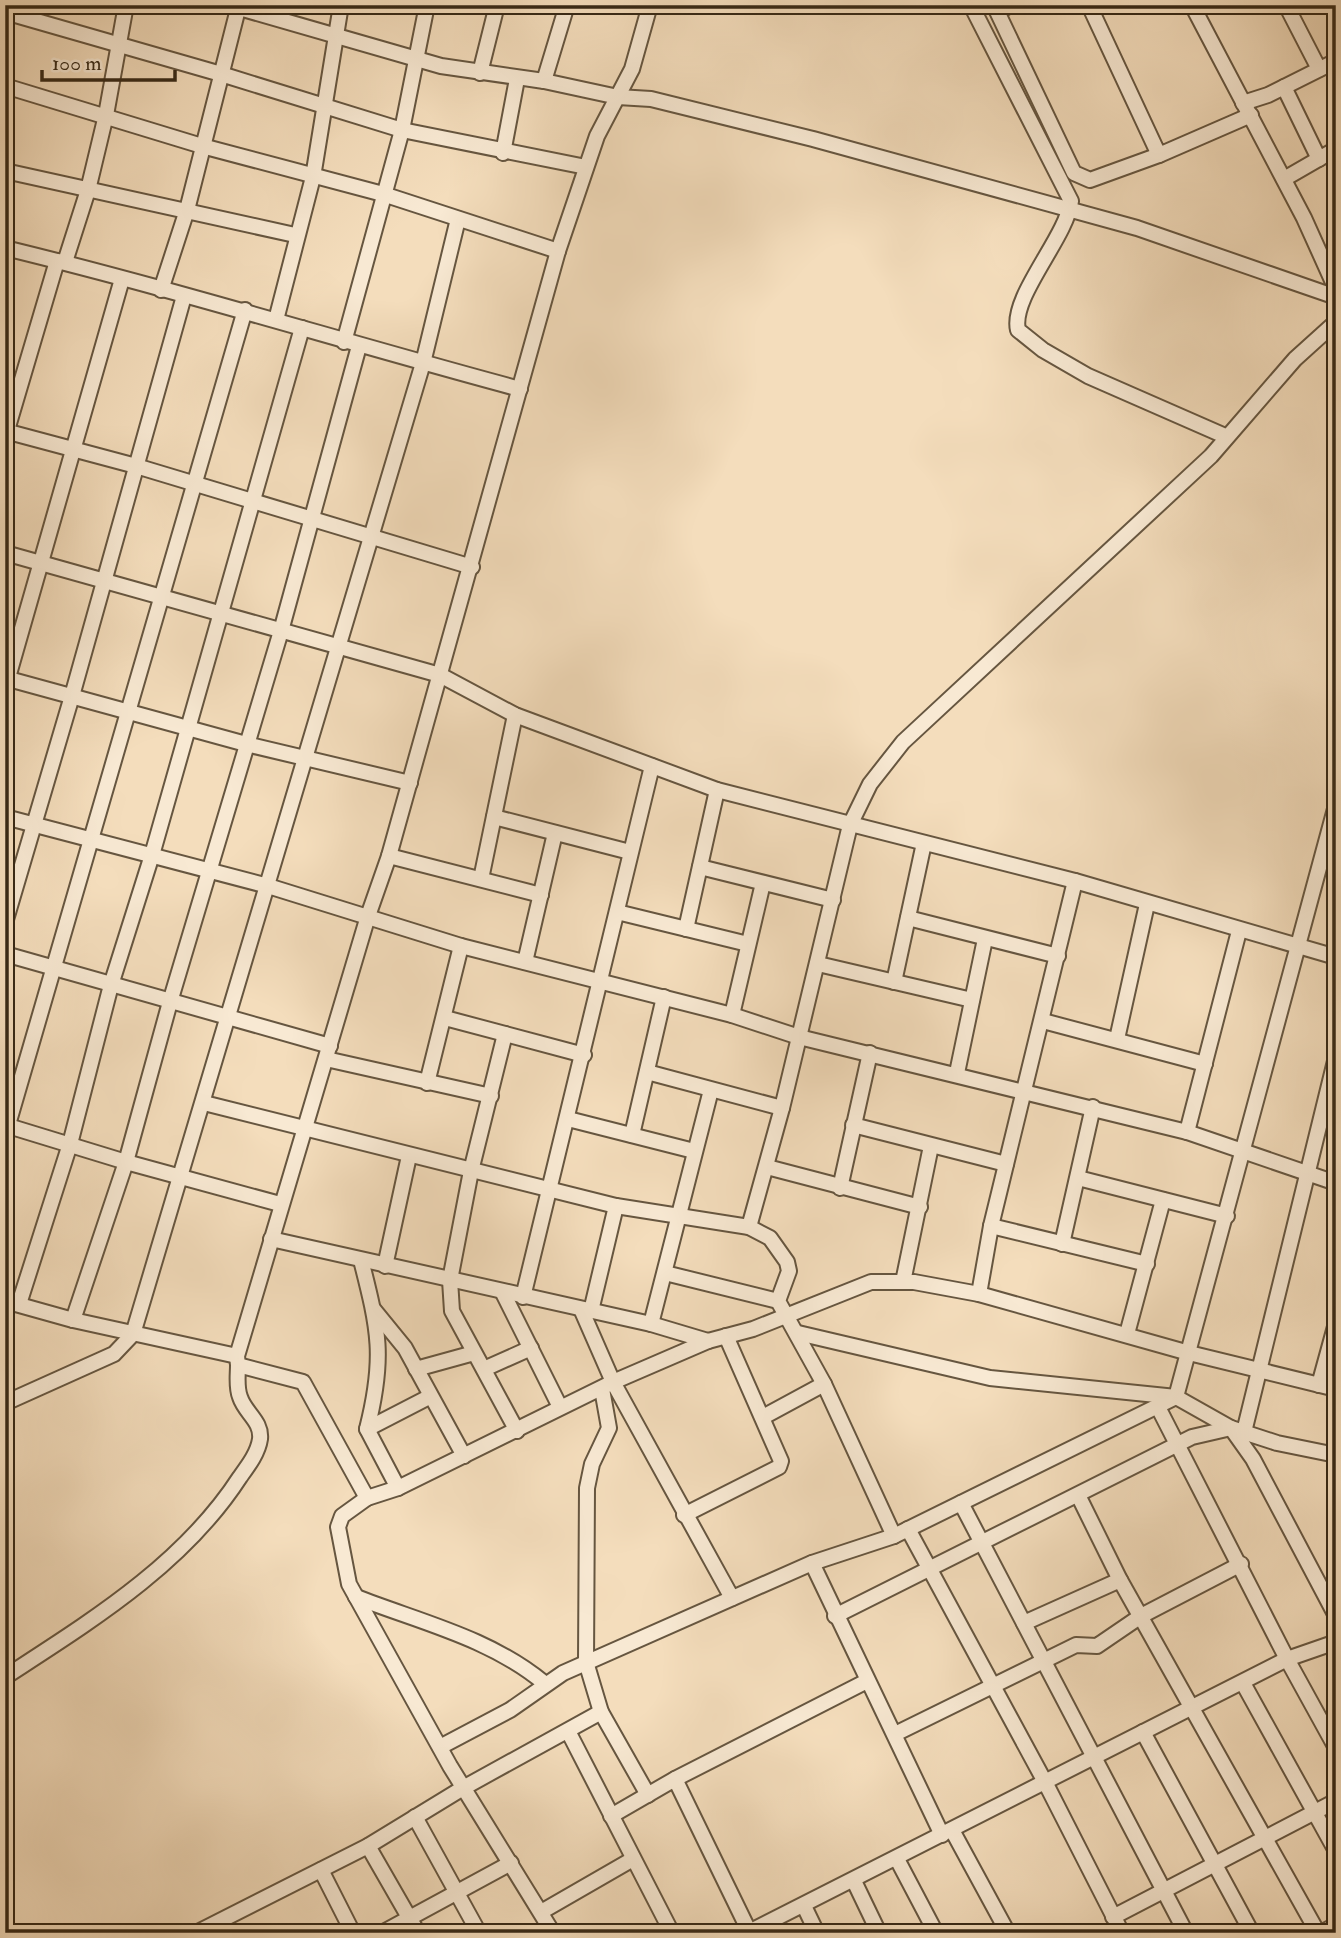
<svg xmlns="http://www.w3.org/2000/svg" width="1341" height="1938" font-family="'IM FELL Double Pica',serif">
<rect width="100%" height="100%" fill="#f4ddbc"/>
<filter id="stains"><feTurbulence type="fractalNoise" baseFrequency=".00286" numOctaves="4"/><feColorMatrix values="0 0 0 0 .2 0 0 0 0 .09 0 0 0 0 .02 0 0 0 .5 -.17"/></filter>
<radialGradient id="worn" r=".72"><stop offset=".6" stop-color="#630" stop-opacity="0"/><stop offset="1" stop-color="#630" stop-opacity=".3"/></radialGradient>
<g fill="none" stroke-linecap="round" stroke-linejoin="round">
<!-- minor casing -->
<g stroke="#665640" stroke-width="18">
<g id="minor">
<path d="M229,5l212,61 103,15 74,16 33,2 162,40 324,89 199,69"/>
<path d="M971,5l100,196c-4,36 -61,96 -53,129l25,20 45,26 137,60"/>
<path d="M994,5l80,168 16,7 69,-25"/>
<path d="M1089,5l70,150 92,-40"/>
<path d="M1192,5l112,213 32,71"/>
<path d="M1286,5l33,64"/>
<path d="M5,12l216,62 181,56 184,37"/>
<path d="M998,12l12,-7"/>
<path d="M480,73l17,-68"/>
<path d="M544,81l23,-76"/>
<path d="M5,86l197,60 181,48 175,57"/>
<path d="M1284,87l35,72"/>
<path d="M1243,103l25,-8 68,-34"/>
<path d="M503,153l14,-74"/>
<path d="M5,171l290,64"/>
<path d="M1284,179l52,-30"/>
<path d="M5,248c173,42 343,95 515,141"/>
<path d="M65,262l23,-72 18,-75 20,-110"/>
<path d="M161,290l26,-80 52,-205"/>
<path d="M276,320l37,-143 28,-172"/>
<path d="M344,342l58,-212 25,-125"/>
<path d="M5,431l131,35 336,101"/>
<path d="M5,437l52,-176"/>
<path d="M5,553l435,122 75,40 202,75 358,91 261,76"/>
<path d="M5,678l241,66 164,39"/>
<path d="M5,688l117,-409"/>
<path d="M5,817l263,69 193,60 271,69 67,22 388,95 149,51"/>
<path d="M494,817l136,35"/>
<path d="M389,856l152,39"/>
<path d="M700,867l133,33"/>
<path d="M481,879l34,-164"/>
<path d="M617,912l131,32"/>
<path d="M908,918l150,38"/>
<path d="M5,923l67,-227 112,-400"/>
<path d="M686,929l31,-139"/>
<path d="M5,954l325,92"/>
<path d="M525,962l30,-129"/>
<path d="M818,964l154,36"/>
<path d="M894,982l30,-139"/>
<path d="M732,1015l31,-132"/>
<path d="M445,1018l139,37"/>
<path d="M1043,1021l162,43"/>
<path d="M505,1034l-34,137 -21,109 2,31 65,120"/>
<path d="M1117,1039l30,-135"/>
<path d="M326,1059l165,37"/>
<path d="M647,1072l135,36"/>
<path d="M957,1073l28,-134"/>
<path d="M427,1083l34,-137"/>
<path d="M204,1103l412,103 133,21 21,11 17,24 2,9 -11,30 46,83 70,152"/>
<path d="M568,1119l126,32"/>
<path d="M5,1125l121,37 154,42"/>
<path d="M853,1125l153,39"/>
<path d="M1187,1132l52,-201"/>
<path d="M5,1135l240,-825"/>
<path d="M632,1135l32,-138"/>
<path d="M767,1167l153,40"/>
<path d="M1078,1178l149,38"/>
<path d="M840,1188l30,-135"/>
<path d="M991,1226l156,38"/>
<path d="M749,1227l33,-119 68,-283 20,-41 33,-42 308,-286 84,-97 41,-37"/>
<path d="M271,1239l380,85 57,17"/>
<path d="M1062,1244l31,-137"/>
<path d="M361,1260c18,70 24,98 6,169l31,59"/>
<path d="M385,1266l24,-110"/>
<path d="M665,1273l113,28"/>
<path d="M903,1282l28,-136"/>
<path d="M503,1293l57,114"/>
<path d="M979,1294l12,-68 84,-345"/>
<path d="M523,1297l129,-531"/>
<path d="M5,1301l68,19 164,36"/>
<path d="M19,1304l51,-160 41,-159 41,-130 150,-527"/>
<path d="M581,1309l32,73 119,216"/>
<path d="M374,1310l31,38 59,108"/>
<path d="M591,1311l25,-105"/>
<path d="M73,1320l53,-158 44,-160 111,-371 78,-285"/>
<path d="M651,1324l60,-234"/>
<path d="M798,1333l192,45 186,19 55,31 22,31 83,157"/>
<path d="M1127,1334l36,-134"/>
<path d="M416,1369l58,-16"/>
<path d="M484,1369l47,-21"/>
<path d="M1319,1385l17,-62"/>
<path d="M602,1389l7,39 -17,36 -5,24 -1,174 15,50 47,83"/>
<path d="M5,1403l109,-49 19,-20 290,-971 35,-144"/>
<path d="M1158,1407l129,252 49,89"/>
<path d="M763,1417l61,-33"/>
<path d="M367,1429l62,-32"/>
<path d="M1244,1432l92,-375"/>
<path d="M1078,1495l42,85 198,353"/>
<path d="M367,1498l-64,-116 -65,-17 -1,-9 131,-440 21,-60 169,-605 39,-115 35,-67 18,-64"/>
<path d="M961,1503l225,430"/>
<path d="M684,1515l95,-48 2,-6 -55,-125"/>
<path d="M908,1529l137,253 77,151"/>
<path d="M812,1563l130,272"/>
<path d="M356,1597c64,25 134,41 188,86"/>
<path d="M835,1616l357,-179 39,-9 46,15 59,12"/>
<path d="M1024,1623l96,-43"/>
<path d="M5,1677c86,-56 178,-112 235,-200 8,-11 18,-24 20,-38 2,-18 -15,-26 -20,-42 -4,-10 -2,-22 -2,-32"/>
<path d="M1243,1683l93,168"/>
<path d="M568,1731l104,202"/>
<path d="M1143,1732l109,201"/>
<path d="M895,1734l181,-89 21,1 44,-30 100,-52"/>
<path d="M440,1747l70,-37 53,-37 249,-110 82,-27 282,-139 160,-592"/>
<path d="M675,1779l75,154"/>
<path d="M611,1816l64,-37 192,-98"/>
<path d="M415,1817l64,116"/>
<path d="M952,1830l56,103"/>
<path d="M368,1846l50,87"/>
<path d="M897,1859l39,74"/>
<path d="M321,1870l32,63"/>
<path d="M854,1881l25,52"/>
<path d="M804,1906l13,27"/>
<path d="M541,1912l92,-53"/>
<path d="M1113,1917l223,-116"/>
<path d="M196,1933l172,-87 95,-58 138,-76"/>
<path d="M382,1933l129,-70"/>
<path d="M553,1933l-103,-167 -101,-182 -11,-57 4,-11 25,-18 31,-10 215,-106 95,-41 45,-12 118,-47h43l65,12 210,59 147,36"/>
<path d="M747,1933l540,-274 49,-17"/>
<path d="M1321,1933l15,-8"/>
</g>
</g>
<!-- minor -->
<use href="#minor" stroke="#f8e9d3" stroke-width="14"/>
</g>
<!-- margin -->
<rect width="1341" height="1938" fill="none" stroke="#f4ddbc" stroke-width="28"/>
<rect x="7" y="7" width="1327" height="1924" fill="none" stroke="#372916" stroke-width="3.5"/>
<rect x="14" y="14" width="1313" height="1910" fill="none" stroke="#372916" stroke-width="2"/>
<!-- scale -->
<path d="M42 70v10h133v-10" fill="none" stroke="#372916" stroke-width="3.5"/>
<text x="52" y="70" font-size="21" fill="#372916" stroke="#f8e9d3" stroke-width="5" paint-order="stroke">100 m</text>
<rect width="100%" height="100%" filter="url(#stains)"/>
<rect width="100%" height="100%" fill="url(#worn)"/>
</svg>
